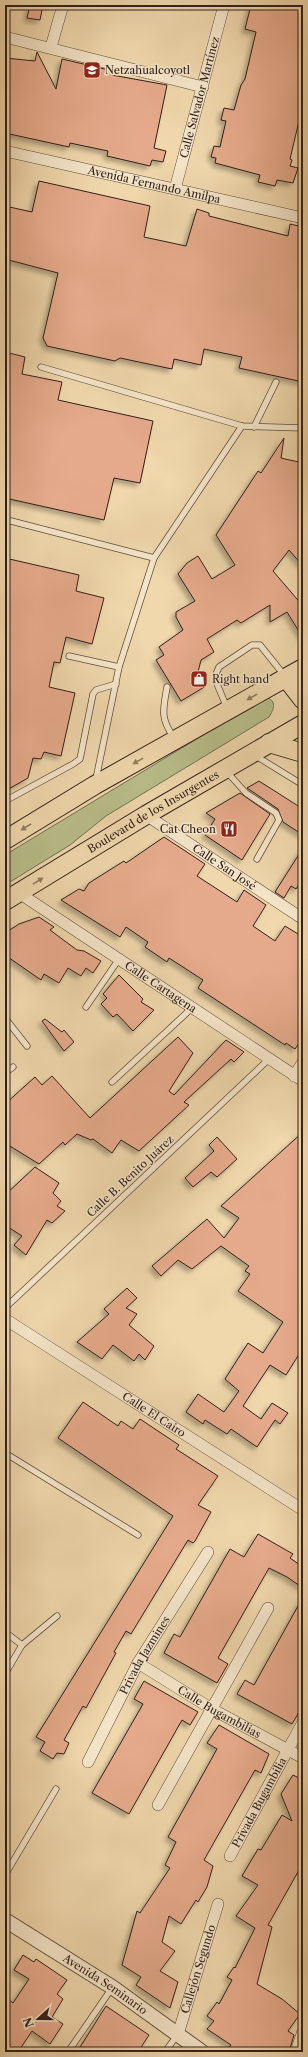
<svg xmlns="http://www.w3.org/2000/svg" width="308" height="2057" font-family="'Libre Caslon Text',serif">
<defs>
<filter id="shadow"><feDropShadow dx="-3.5" dy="3.5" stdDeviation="2" flood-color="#0004"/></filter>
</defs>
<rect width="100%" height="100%" fill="#f0d7ac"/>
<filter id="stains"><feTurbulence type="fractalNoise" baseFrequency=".005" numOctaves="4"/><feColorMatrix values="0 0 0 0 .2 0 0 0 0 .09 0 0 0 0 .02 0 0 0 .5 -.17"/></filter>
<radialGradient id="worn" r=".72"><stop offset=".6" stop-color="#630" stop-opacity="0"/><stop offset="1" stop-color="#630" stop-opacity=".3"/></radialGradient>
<!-- green -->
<path fill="#b8be8a" stroke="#746f52" d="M266,697c11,4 8,12 3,20l-163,99 -36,29 -65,40v-30z"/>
<!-- building -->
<g fill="#e5aa8b" stroke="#2f201a" filter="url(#shadow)">
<path d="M30,5h13l-3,15 -13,-2z"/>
<path d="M251,5h52v99l-13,55 2,1 -2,6 8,2 -5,15 -16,-3 -2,6 -17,-4 2,-7 -45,-12 1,-5 -5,-1 3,-11 6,1 6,-26 -5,-1 3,-12 10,2 7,-25 4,-6 11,-47 -11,-3z"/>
<path d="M37,52l19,37 6,-30 51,12 -1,4 55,10 -13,63 12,3 -3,11 -11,-2 -2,6 -43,-10 1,-5 -38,-8 -1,4 -64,-14v-75l30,3z"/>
<path d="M39,181l111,25 -6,31 42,9 11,-37 12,4v3l79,20 2,-12 13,3v155l-64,-14 3,-11 -38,-8 -3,16 -27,-6 -2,10 -52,-11 -5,3 -68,-15 -4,-8 15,-65 -53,-14v-53l27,6z"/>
<path d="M5,352l20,5 -3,17 40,8 -4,18 95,21 -13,62 -26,-5 -10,42 -99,-22z"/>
<path d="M284,438l-3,20 22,5v103l-14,-16 -16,21 30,35v32l-16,-26 -17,10v-17l-29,18 -4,-3 -30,19 7,13 -13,8 -3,12 8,14 -25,15 -25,-41 8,-5 -5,-8 24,-17 -7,-13v-5l19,-11 -17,-27 9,-11 11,-7 14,23 23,-14 -19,-30 42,-64 3,2z"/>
<path d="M5,558l74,17 -3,16 28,7 -12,46 -26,-7 -6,26 -6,-1 -5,25 26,6 -14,63 -17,-4 -3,7 -8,-1 -5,20 -23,13z"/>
<path d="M259,781l44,28v26l-20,-13 -5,-13 -31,-21z"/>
<path d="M240,793l30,21 -28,46 -37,-25 10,-16 -9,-6z"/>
<path d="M164,837l41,27 -8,12 40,26 7,-12 22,15 -13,21 22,15 10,-15 18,11v100l-8,12 -9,-6 -1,2 -87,-57 5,-8 -34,-22 -2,4 -22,-15 3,-5 -22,-15 -6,10 -59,-37 18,-11 5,2 5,-8 35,-22 2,2z"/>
<path d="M303,848v30l-7,11 -5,-3 -7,12 -9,-6z"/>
<path d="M39,917l15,10 -4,3 27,20 7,1 17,10 -8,12 -7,-5 -5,8 -13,-8 -9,15 -15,-9 -3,6 -36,-25v-22l14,-9z"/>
<path d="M119,975l24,24 -2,3 13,8 -21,21 -16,-17 -4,3 -12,-13 6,-6 -4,-4z"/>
<path d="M45,1019l17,13 2,-2 10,12 -10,9 -22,-30z"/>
<path d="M178,1037l15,16 -24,38 5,4 52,-55 18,12 -10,10 -3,-3 -47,43 5,3 -50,46 -18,-11 -9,13 -19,-14 -2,1 -14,-6 -12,11 -2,-3 -24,22 -34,-21v-39l30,-27 7,8 10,-9 38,42z"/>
<path d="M303,1132v216l-17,27 -16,-10 -27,41 18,13 11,-16 16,10 -8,11 -5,-4 -18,27 -26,-18 -4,5 -22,-14 -2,4 -17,-12 12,-18 26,18 15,-21 -14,-12 23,-36 15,10 20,-31 -45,-31 12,-17 -5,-3 4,-5 -28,-20 -29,23 -14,-9 -17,16 -9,-10 55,-47 17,19 15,-20 -18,-12z"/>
<path d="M217,1137l20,22 -20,18 -6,-5 -18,15 -8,-9 29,-27 -5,-6z"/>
<path d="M35,1167l24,16 -6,10 8,8 -4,5 8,5 -13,12 -5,-3 -21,35 -12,-10 8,-9 -17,-11v-30z"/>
<path d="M127,1288l10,10 -11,10 11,6 -8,11 25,21 -9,14 -6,-6 -5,7 -21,-16 -11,14 -25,-17 32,-28 -5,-5z"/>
<path d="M83,1402l35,24 3,-5 12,8 7,-10 39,26 -3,4 42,27 -20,29 13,7 -16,29 -2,2 -5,-3 -57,94 -5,-3 -12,21 2,1 -30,55 -3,-2 -19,34 5,3 -5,11 -7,-1 -4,6 -13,-8 5,-9 -9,-5 137,-221 -115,-78z"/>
<path d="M258,1534l35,20 -3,4 13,9v21l-16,-11 -18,-9 -51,90 10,6 -11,19 -53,-30 10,-19 6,3 50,-88 14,8z"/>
<path d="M303,1597v118l-4,-3 -7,12 -55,-30 8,-14 9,5z"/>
<path d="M144,1681l54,31 -8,13 -8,-5 -53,94 -37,-21 51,-89 -9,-5z"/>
<path d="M219,1725l50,29 -8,19 -6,-3 -51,90 9,6 -6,21 -9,15 -2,-2 -15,24 -12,-8 -7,26 13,9 -15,20 18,11 -8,26 -34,-23 5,-8 -19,-12 15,-54 3,2 30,-45 -5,-3 11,-23 -8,-5 49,-88 -10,-6z"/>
<path d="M293,1775l10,5v83l-35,62 4,2 -15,57 25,15 18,15 -12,17 6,4 -5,17h-54l-6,-4 2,-3 -24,-16 7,-8 -7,-5 10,-14 2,2 13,-24 -5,-3 7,-10 1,1 20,-40 -19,-12 22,-31 -16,-9 16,-27 3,1 21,-35 10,6 -11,-27z"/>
<path d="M23,1955l11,7 2,-3 31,21 -10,14 6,5 -11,18 11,7 -13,20 -18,-13 -14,21h-13v-55l8,6 16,-24 -15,-9z"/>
<path d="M106,2006l43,29 -11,17h-61z"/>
</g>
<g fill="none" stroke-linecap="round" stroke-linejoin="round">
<!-- service casing -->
<g stroke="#5f4e3e" stroke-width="7">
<g id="service">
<path d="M41,367l201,59 61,2"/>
<path d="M254,427l22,-45"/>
<path d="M11,521l143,37"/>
<path d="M69,656l50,11"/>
<path d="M167,687c-4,23 -7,31 7,51"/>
<path d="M227,708l-10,-24 -1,-10 3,-7 33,-22h8l24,30"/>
<path d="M256,756l47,29"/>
<path d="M226,771l20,22 30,20 3,7 -22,39"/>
<path d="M96,779l23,-112 35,-109 88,-132"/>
<path d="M5,801l68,-37 7,-5 13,-65 3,-4 20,-6"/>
<path d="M86,1007l33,-48"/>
<path d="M5,1018l22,28"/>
<path d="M5,1073l8,-6"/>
<path d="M112,1082l80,-74"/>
<path d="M5,1308l264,-249"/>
<path d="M5,1453l133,82"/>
<path d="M5,1634l4,1 13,10"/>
<path d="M5,1674l17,-29 35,-29"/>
<path d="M5,1875l51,-86"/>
<path d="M68,2052l44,-64"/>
<path d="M165,2052l13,-18"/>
</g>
</g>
<!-- minor casing -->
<g stroke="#5f4e3e" stroke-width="12">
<g id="minor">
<path d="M5,37l198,50"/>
<path d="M51,47l12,-42"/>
<path id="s1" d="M5,151l298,67"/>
<path id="s2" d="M175,189l49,-184"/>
<path id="s3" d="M146,815l157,104"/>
<path id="s4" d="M19,893l284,188"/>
<path d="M294,1076l9,-14"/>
<path id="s5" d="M5,1319l298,191"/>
<path id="s6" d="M138,1663l74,46 91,49"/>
<path id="s7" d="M88,1762l50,-99 70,-111"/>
<path d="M158,1805l110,-197"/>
<path id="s8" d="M230,1856l73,-134"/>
<path id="s9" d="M178,2034l40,-130"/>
<path d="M296,2052l7,-21"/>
</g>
</g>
<!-- tertiary casing -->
<g stroke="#5f4e3e" stroke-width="16">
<g id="tertiary">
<path id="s10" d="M5,1920l107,67 90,65"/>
</g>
</g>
<!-- primary casing -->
<g stroke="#2f201a" stroke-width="20">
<g id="primary">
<path d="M286,678l17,22"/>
<path d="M269,743l34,10"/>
<path d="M5,840l90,-55 208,-117"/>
<path id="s11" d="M5,901l141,-86 157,-91"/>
</g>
</g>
<!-- service -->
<use href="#service" stroke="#f5e5c9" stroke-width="5.5"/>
<!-- minor -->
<use href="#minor" stroke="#f5e5c9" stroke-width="11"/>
<!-- tertiary -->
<use href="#tertiary" stroke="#f5e5c9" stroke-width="14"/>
<!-- primary -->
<use href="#primary" stroke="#f0d7ac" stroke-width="18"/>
</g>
<!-- one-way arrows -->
<defs><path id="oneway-solid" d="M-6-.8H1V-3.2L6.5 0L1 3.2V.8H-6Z"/></defs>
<g fill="#907c63">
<use href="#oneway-solid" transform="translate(252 697) rotate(151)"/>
<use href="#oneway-solid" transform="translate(138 761) rotate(151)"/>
<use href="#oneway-solid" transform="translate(26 827) rotate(148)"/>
<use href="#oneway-solid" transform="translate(38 881) rotate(-32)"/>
</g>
<!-- icons -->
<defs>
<g id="school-square" transform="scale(0.9)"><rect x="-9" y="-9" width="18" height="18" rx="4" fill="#8f2418" stroke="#f5e5c9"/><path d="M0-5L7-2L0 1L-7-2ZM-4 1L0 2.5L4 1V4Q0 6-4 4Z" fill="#fff"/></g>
<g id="shop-square" transform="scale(0.9)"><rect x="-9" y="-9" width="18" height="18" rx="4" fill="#8f2418" stroke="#f5e5c9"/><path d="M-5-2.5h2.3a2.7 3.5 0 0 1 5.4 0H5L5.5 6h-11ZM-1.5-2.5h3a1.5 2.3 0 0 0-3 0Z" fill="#fff"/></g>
<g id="restaurant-square" transform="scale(0.9)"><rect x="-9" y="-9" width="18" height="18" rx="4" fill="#8f2418" stroke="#f5e5c9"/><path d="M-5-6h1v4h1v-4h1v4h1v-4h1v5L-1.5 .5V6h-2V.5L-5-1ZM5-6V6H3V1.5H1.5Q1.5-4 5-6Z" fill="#fff"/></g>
</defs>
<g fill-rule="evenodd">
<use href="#school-square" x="92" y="70"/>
<use href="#shop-square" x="199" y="679"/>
<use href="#restaurant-square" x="229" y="829"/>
</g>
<g text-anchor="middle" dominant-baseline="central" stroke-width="3" stroke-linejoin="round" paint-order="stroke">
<!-- poi labels -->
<g font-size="11" fill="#2f201a" stroke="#f5e5c9" text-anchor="start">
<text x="105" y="70">Netzahualcoyotl</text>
<text x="212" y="679">Right hand</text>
<text x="216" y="829" text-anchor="end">Cat Cheon</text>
</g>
<!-- street labels -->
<g font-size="11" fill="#2f201a" stroke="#f5e5c9">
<text stroke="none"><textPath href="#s2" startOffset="95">Calle Salvador Martínez</textPath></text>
<text stroke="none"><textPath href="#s1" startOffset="153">Avenida Fernando Amilpa</textPath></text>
<text stroke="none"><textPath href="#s11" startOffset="173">Boulevard de los Insurgentes</textPath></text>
<text stroke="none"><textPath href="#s3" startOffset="94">Calle San José</textPath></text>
<text stroke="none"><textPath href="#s4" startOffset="170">Calle Cartagena</textPath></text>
<text transform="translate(130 1176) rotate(-43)">Calle B. Benito Juárez</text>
<text stroke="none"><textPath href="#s5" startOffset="177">Calle El Cairo</textPath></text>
<text stroke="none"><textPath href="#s7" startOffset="121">Privada Jazmines</textPath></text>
<text stroke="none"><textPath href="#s6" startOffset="95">Calle Bugambilias</textPath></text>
<text stroke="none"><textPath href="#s8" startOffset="61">Privada Bugambilia</textPath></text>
<text stroke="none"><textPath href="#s9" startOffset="68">Callejón Segundo</textPath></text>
<text stroke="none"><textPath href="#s10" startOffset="119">Avenida Seminario</textPath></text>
</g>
</g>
<!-- margin -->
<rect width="308" height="2057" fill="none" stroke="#f0d7ac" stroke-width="20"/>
<rect x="6" y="6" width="296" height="2045" fill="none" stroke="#2f201a" stroke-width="2"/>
<rect x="10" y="10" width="288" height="2037" fill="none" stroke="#2f201a"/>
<!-- north arrow -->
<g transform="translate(38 2019) rotate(249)" stroke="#f5e5c9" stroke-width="3" paint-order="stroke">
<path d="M0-3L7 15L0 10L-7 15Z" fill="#2f201a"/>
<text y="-6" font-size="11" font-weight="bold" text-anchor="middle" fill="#2f201a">N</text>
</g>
<rect width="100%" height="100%" filter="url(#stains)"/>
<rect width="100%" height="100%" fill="url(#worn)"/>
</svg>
